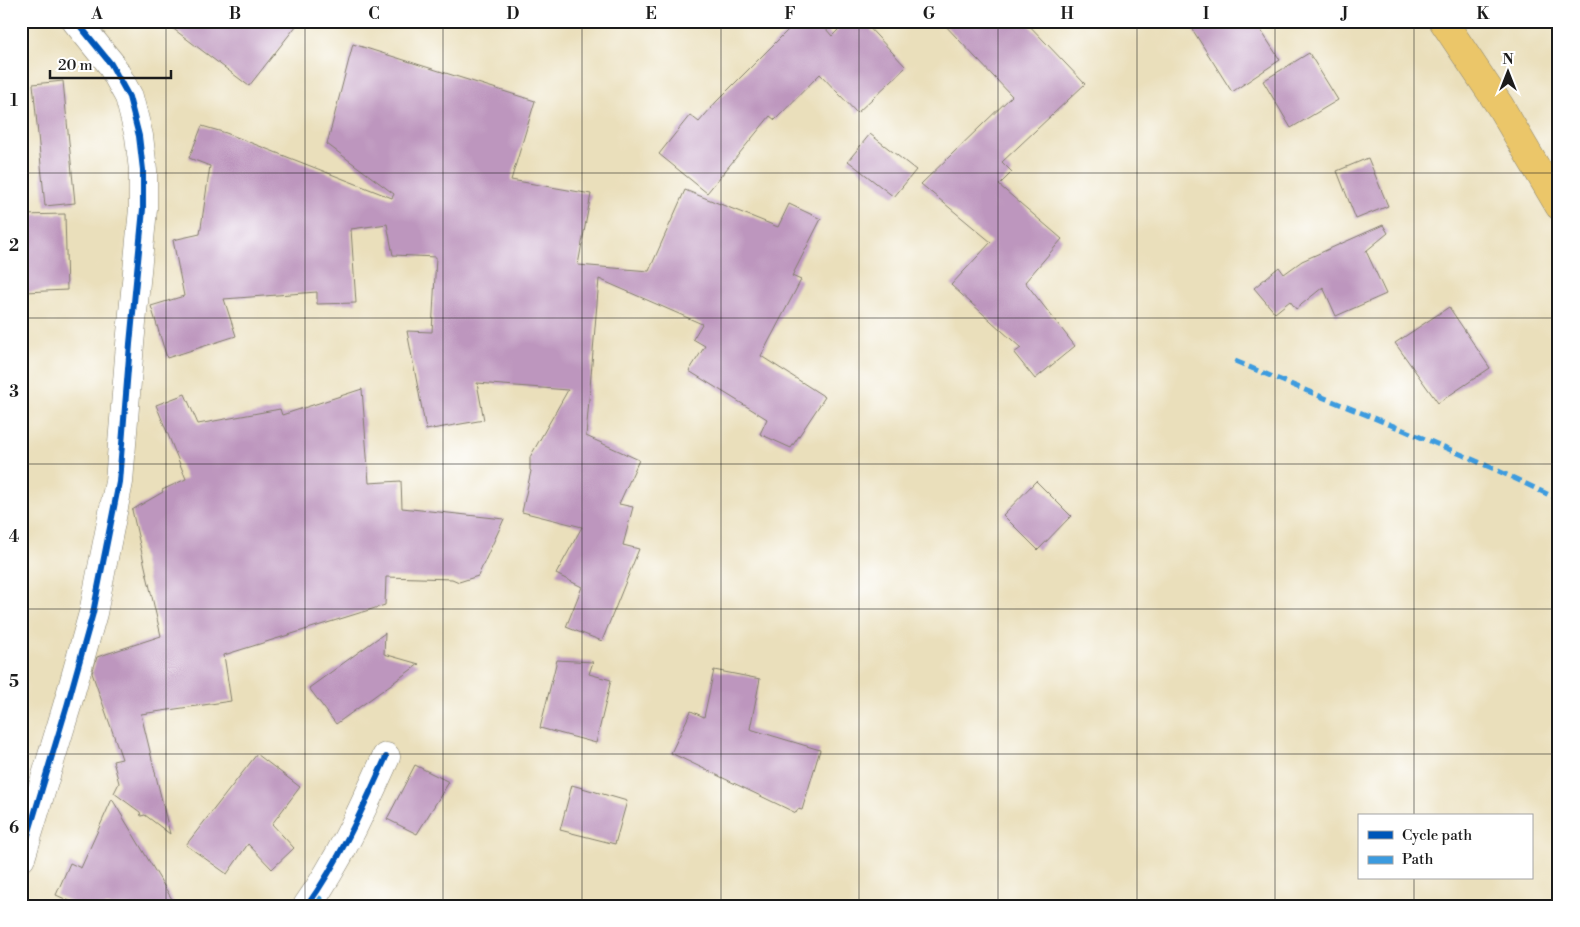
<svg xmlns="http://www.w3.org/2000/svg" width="1580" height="927" font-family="'Libre Bodoni',serif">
<rect width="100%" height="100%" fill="#fff"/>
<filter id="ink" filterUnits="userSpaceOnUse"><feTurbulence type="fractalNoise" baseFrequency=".02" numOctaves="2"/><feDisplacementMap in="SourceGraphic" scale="10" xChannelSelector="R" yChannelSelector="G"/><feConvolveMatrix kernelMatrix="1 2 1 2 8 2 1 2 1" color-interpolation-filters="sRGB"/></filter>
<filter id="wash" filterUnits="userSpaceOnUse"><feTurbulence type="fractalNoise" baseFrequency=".0096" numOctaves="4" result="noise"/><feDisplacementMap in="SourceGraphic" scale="20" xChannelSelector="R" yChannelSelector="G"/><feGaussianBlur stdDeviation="1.12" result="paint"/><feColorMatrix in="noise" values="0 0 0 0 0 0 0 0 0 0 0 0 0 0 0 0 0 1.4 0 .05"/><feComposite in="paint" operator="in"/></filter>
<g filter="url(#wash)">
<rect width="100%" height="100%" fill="#eadfbb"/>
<g id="blocks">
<!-- building -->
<g fill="#bd96be">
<path d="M163,21h137l-51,65z"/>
<path d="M797,21h22l13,15 15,-15h16l43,46 -49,46 -37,-39 -45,46 -5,-4 -63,77 -48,-39 31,-39 9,7 17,-20z"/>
<path d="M941,21h84l60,63 -83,78 10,10 -13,13 63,54 -37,43 50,64 -40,33 -21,-26 7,-5 -70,-63 40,-43 -70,-58 91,-88z"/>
<path d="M1187,21h68l25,39 -48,32z"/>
<path d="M353,44l182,57 -24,79 80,14 -13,71 71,6 36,-81 93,37 11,-23 32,15 -29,57 9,4 -40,76 64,41 -34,51 -31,-14 7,-15 -78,-48 16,-25 -12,-7 9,-15 -103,-45 -13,157 53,24 -20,44 14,3 -10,38 16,4 -37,92 -36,-14 16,-40 -26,-13 26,-47 -60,-15 9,-41 -1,-1v-13l38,-67 -91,-7 7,37 -58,10 -19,-99 25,1 4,-75 -43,-2 -6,-31 -36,5 5,74 -39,1v-12l-93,7 12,37 -69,22 -16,-52 33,-10 -11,-56 27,-6 10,-68 -21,-8 13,-32 24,7 166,65 2,-4 -67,-50z"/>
<path d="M1309,53l29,47 -47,28 -28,-47z"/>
<path d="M63,81l12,122 -30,3 -12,-122z"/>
<path d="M870,134l46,36 -22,27 -46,-36z"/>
<path d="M1368,158l20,48 -32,13 -19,-48z"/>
<path d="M65,214l2,76 -42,2 -3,-77z"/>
<path d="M1383,225l5,8 -22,18 20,43 -50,22 -13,-29 -27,22 -6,-8 -15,12 -21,-25 25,-21 5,7 18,-13z"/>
<path d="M1449,307l41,61 -52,35 -43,-60z"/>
<path d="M362,389l7,94 32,-2 1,27 102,11 -26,57 -19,6 -7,-3 -66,-2 -1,28 -161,50 7,46 -90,13 29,120 -25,-19 -4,1 -1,-4 -26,-19 5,-10 -6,-22 9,-2 -30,-86 5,-16 64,-21 -29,-126 31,-18 -1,-2 24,-11 -30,-74 29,-11 13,30 82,-15 2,6z"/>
<path d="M1036,481l35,35 -33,34 -35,-35z"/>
<path d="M385,633l-1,21 35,10 -83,60 -27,-36z"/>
<path d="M557,660l36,2 -4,12 22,6 -15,63 -56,-15z"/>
<path d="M714,670l46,9 -10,50 70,21 -18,60 -4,-1 -2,4 -125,-60 20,-42 13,6z"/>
<path d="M257,754l43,33 -28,37 22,24 -22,21 -24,-25 -21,30 -41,-29z"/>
<path d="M415,765l34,17 -32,52 -30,-15z"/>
<path d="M572,785l55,16 -12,43 -55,-14z"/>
<path d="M112,799l64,107h-95l-25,-11 14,-32 11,5z"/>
</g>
</g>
</g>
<g filter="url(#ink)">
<use href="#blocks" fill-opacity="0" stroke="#837e6c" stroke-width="1"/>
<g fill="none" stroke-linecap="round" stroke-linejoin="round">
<!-- minor casing -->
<g stroke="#837e6c" stroke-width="29">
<g id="minor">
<path d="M21,858l46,-152 26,-93 26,-131 11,-138 13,-135v-39l-4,-34 -10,-39 -18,-33 -35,-43"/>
<path d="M307,906c33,-46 56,-98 79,-149"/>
</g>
</g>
<!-- trunk casing -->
<g stroke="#837e6c" stroke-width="29">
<path id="trunk" d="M1443,21l57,85 59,100"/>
</g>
<!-- minor -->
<use href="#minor" stroke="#fff" stroke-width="28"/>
<!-- trunk -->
<use href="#trunk" stroke="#ebc669" stroke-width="28"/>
<!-- quiet -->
<g stroke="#3c9bdf" stroke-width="5" stroke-dasharray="10 5" stroke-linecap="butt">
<path d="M1235,361c108,46 219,86 324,139"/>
<path d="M314,895l18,11"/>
</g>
<!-- cycleway casing -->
<g stroke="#fff" stroke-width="9">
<g id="cycleway">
<path d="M21,858l46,-152 26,-93 26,-131 11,-138 13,-135v-39l-4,-34 -10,-39 -18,-33 -35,-43"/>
<path d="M307,906c33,-46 56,-98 79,-149"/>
</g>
</g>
<!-- cycleway -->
<use href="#cycleway" stroke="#0057b8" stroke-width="6"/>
</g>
</g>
<!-- grid -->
<path fill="none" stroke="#1c1c1c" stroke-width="1" stroke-opacity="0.55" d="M166,21v885M305,21v885M443,21v885M582,21v885M721,21v885M859,21v885M998,21v885M1137,21v885M1275,21v885M1414,21v795M21,173h1538M21,318h1538M21,464h1538M21,609h1538M21,754h1538M1414,878v28"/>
<!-- margin -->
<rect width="1580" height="927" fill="none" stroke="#fff" stroke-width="55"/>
<!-- legend -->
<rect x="1358" y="814" width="175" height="65" fill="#ffffff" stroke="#a4a4a4"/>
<rect x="1368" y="831" width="25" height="8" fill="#0057b8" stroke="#a4a4a4"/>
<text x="1402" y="840" font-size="15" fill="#1c1c1c">Cycle path</text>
<rect x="1368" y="856" width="25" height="8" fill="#3c9bdf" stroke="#a4a4a4"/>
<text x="1402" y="864" font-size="15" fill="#1c1c1c">Path</text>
<!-- north arrow -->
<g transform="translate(1508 72)" stroke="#ffffff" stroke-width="4" paint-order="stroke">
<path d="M0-4L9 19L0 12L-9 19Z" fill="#1c1c1c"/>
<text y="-8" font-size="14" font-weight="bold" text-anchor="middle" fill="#1c1c1c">N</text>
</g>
<!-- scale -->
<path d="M50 70v8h121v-8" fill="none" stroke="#1c1c1c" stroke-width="2.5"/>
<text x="58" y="70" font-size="15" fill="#1c1c1c" stroke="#ffffff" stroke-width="4" paint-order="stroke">20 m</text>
<rect x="28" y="28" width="1524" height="872" fill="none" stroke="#1c1c1c" stroke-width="2"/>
<g font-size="16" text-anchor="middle" font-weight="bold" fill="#1c1c1c">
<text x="97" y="19">A</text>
<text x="235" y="19">B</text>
<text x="374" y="19">C</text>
<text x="513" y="19">D</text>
<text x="651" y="19">E</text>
<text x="790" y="19">F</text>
<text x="929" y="19">G</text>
<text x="1067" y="19">H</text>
<text x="1206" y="19">I</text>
<text x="1345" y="19">J</text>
<text x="1483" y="19">K</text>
<text x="14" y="106">1</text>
<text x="14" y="251">2</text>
<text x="14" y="397">3</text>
<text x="14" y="542">4</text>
<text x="14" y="687">5</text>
<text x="14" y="833">6</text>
</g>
</svg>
